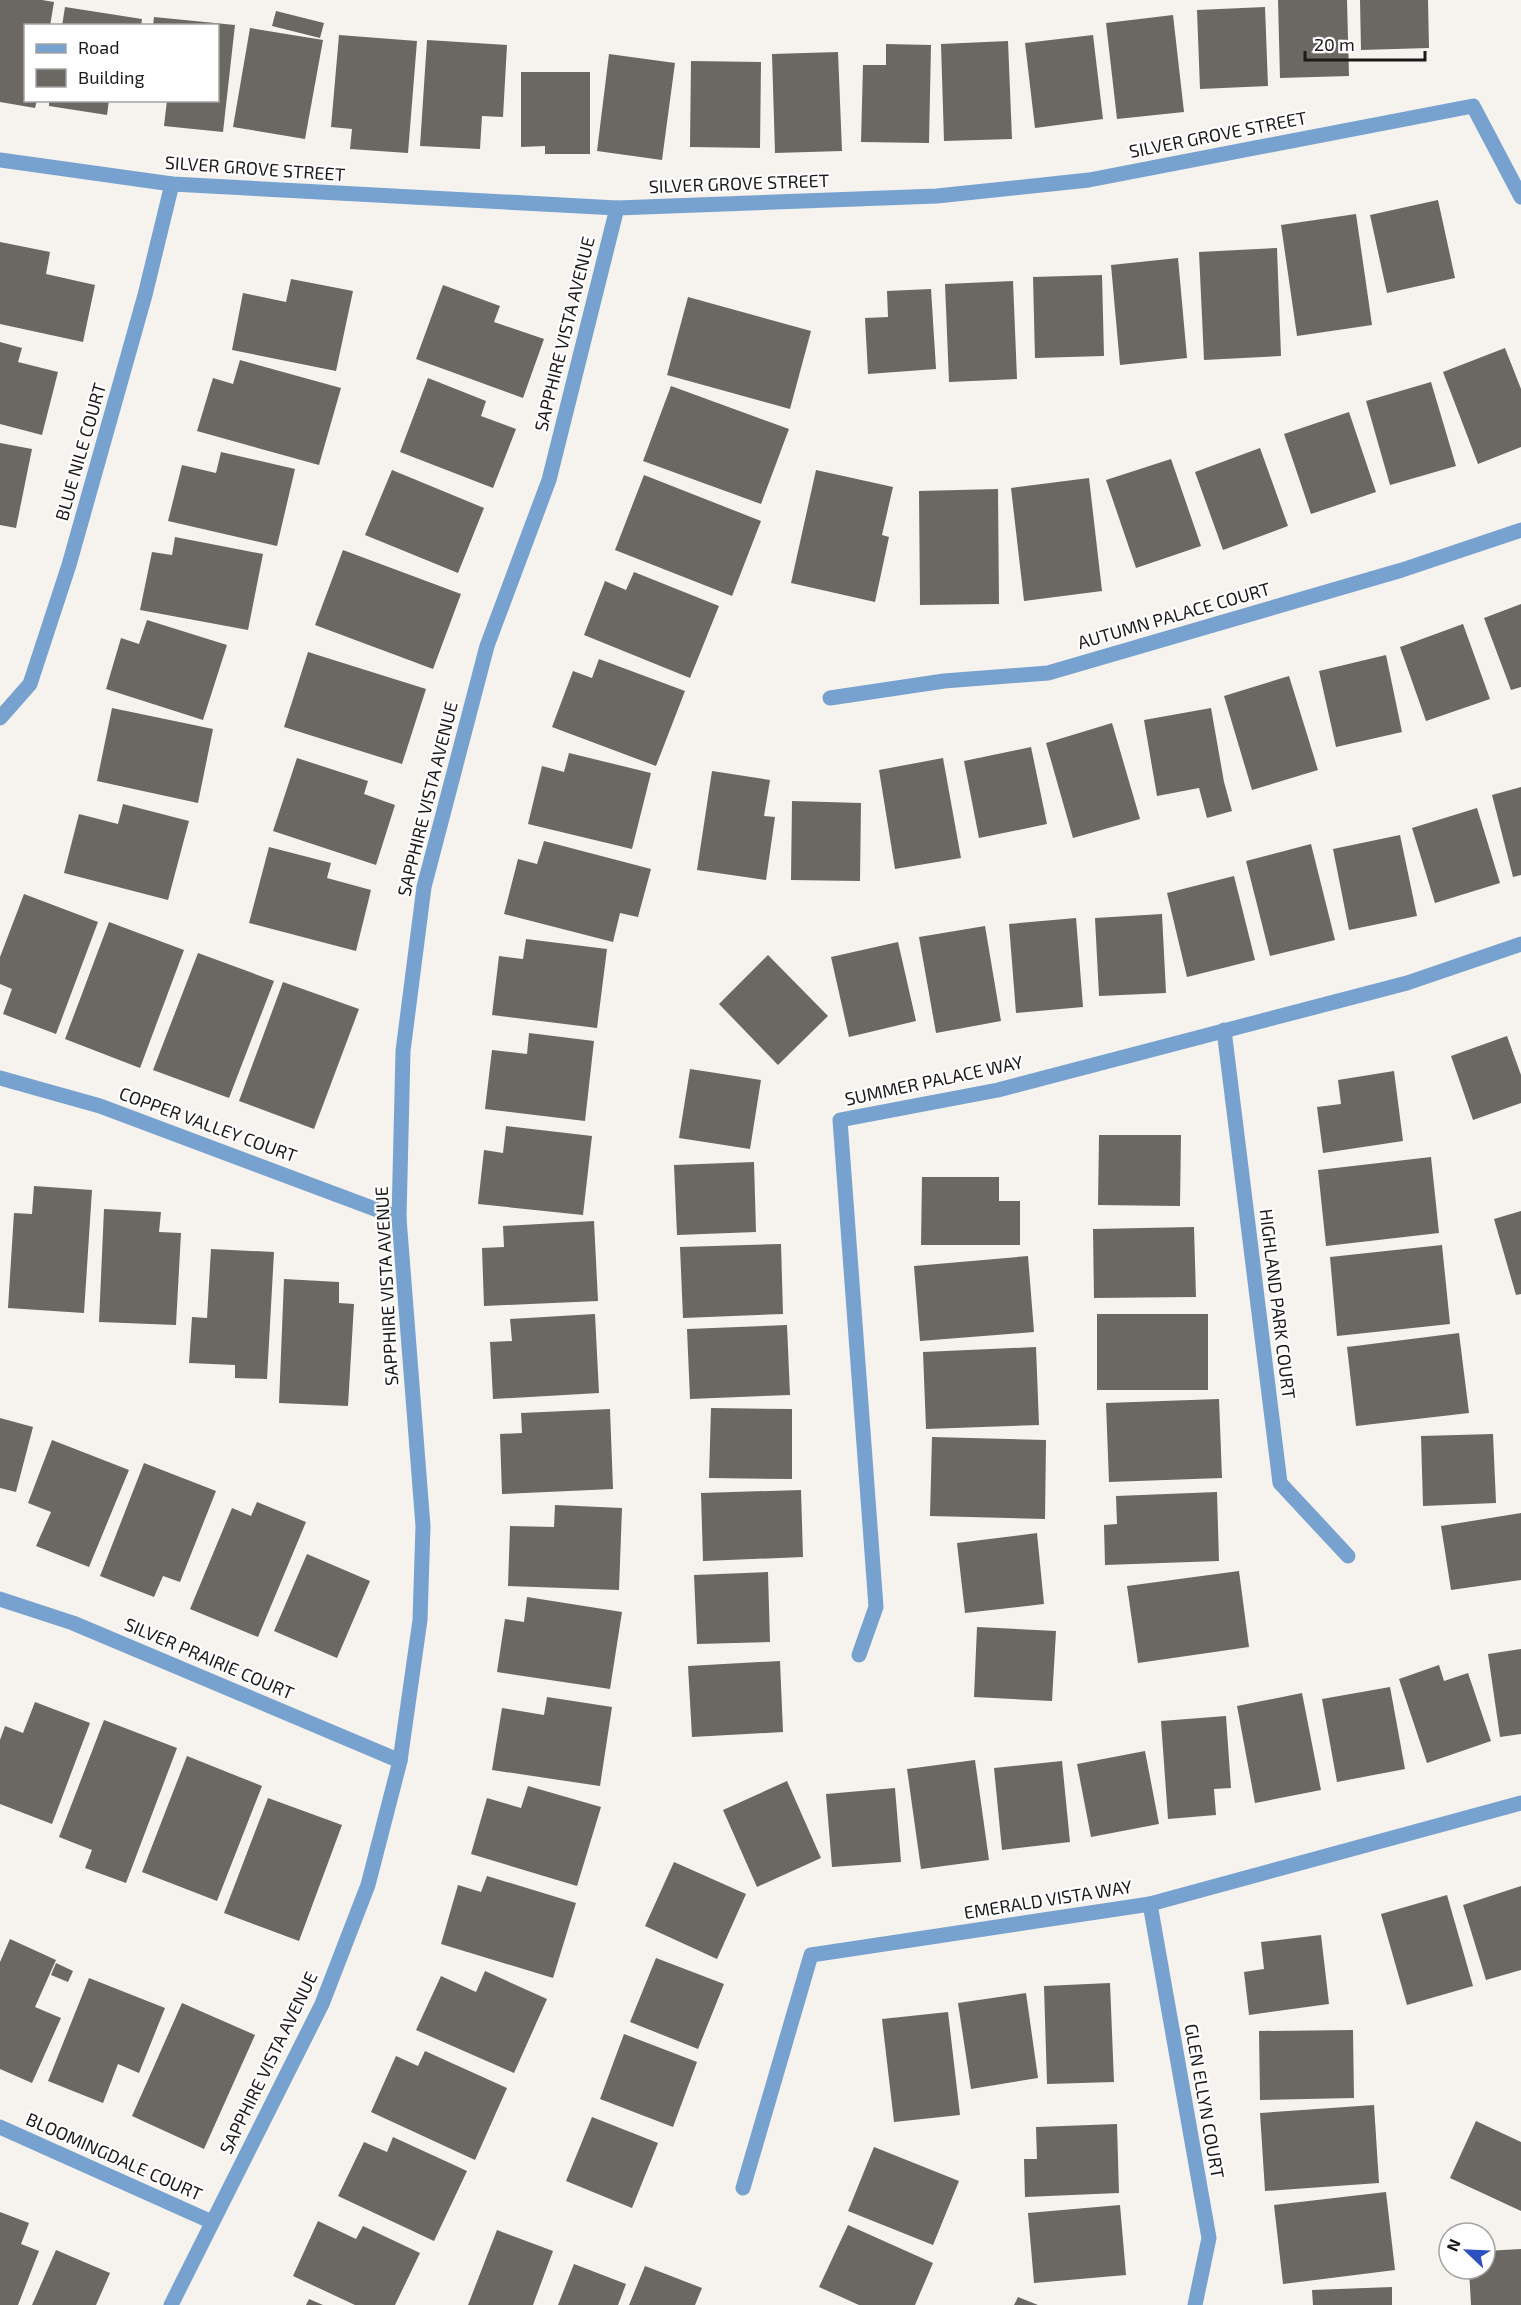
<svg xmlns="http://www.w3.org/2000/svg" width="1521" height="2305" viewBox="0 0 1521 2305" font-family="'Exo 2',sans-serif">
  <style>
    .building { fill: #6b6864 }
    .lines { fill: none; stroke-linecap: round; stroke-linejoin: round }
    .minor { stroke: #77a2d0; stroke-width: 15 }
    .labels { text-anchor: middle; stroke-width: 4.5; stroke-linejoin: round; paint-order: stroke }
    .street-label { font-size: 18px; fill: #1b1a18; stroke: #fff }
  </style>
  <rect width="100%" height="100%" fill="#f6f2ed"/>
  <g class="building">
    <polygon points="0,0 42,0 54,2 50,26 26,26 26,100 37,100 35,108 0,102"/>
    <polygon points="1278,0 1347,0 1349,76 1280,78"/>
    <polygon points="1360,0 1428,0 1429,48 1361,50"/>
    <polygon points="65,7 142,19 141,26 62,26"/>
    <polygon points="1265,7 1268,86 1200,89 1197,10"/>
    <polygon points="276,11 324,23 320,38 272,26"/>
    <polygon points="1173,15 1184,112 1117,119 1106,23"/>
    <polygon points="154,17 235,25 223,132 164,126 167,100 218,100 218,26 153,26"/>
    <polygon points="250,28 323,40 305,139 233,127"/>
    <polygon points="339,35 417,41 408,153 350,149 352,129 331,127"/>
    <polygon points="1093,35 1103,119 1035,128 1025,43"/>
    <polygon points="427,40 507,45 503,117 482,116 480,149 420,146"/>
    <polygon points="1008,41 1012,139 944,141 941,44"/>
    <polygon points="886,44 931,45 929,143 861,142 863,65 886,65"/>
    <polygon points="838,52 842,151 775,153 772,54"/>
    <polygon points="609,54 675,63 662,160 597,151"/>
    <polygon points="691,61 761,62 760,148 690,147"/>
    <polygon points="521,72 590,72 590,154 545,154 545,146 521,147"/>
    <polygon points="49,100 109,100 107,115 49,106"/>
    <polygon points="1438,200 1455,278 1387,293 1370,215"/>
    <polygon points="1356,214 1372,325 1297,336 1281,225"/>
    <polygon points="0,242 50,252 46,274 95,285 83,342 0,324"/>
    <polygon points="1277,248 1281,356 1204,360 1199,252"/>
    <polygon points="1178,258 1187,358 1120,365 1111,265"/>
    <polygon points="1102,275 1104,356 1035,358 1033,277"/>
    <polygon points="291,279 353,291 336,371 232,350 243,293 286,302"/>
    <polygon points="1013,281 1017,379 949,382 945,284"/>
    <polygon points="443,285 500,306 494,322 544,339 523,398 416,359"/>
    <polygon points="931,289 936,369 868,374 865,318 888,317 887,291"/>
    <polygon points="688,297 811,331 790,409 667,375"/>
    <polygon points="0,342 22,348 18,362 58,372 42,435 0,424"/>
    <polygon points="1505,348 1521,389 1521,447 1478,464 1443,372"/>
    <polygon points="240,360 341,388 319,465 197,431 213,378 233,384"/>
    <polygon points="428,378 486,401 481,416 516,429 493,488 400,452"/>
    <polygon points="1431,382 1456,466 1390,485 1366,401"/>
    <polygon points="671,386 789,429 761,504 643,461"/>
    <polygon points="1349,412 1376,492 1311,514 1284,434"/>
    <polygon points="0,443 32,449 16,528 0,525"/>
    <polygon points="1260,448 1288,526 1223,550 1195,472"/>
    <polygon points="221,452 295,469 277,546 168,521 182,465 216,473"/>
    <polygon points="1171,459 1201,546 1136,568 1106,480"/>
    <polygon points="392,470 484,508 458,573 365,535"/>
    <polygon points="816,470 893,487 882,535 889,537 875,602 791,583"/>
    <polygon points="644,475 761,521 732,596 615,550"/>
    <polygon points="1089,478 1102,591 1024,601 1011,488"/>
    <polygon points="998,489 999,604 920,605 919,491"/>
    <polygon points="175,537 263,554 248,630 140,610 152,552 172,555"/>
    <polygon points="343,550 461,594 433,669 315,625"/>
    <polygon points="634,572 719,606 690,678 584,635 605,581 626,590"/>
    <polygon points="1521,604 1521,687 1511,690 1484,618"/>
    <polygon points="147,620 227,645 203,720 106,689 121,638 139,644"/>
    <polygon points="1463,624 1490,699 1426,721 1400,647"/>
    <polygon points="308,652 426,689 402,764 284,727"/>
    <polygon points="1386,655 1402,732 1336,747 1319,671"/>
    <polygon points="599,659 685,691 656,766 552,727 573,671 592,678"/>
    <polygon points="1289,676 1318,770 1252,790 1224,696"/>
    <polygon points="112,708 213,729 198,803 97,781"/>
    <polygon points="1211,708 1224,782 1232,811 1207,818 1199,788 1157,796 1144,720"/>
    <polygon points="1112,723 1140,819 1073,838 1046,743"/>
    <polygon points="1031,747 1047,824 979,838 964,761"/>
    <polygon points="569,753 651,773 632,849 528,824 542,766 564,772"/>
    <polygon points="297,758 368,781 364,794 395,805 376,865 273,831"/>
    <polygon points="943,758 961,858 895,869 879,770"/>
    <polygon points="712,771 770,780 764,816 775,817 766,880 697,870"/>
    <polygon points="1521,787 1521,875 1513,877 1492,795"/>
    <polygon points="792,801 861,803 860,881 791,880"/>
    <polygon points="123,804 189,821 168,900 64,873 79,814 118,824"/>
    <polygon points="1477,808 1500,883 1435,903 1412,828"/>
    <polygon points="1400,835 1417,916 1349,930 1333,849"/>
    <polygon points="544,841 651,869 638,917 620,913 613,942 504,914 518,859 537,864"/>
    <polygon points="1311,844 1335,940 1270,956 1246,861"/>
    <polygon points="269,847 331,863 327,878 371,890 356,951 249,923"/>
    <polygon points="1234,876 1255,960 1187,977 1167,893"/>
    <polygon points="24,894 98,922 56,1034 3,1014 12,989 0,984 0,957"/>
    <polygon points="1162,914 1166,993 1099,996 1095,918"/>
    <polygon points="1076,918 1083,1007 1016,1013 1009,924"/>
    <polygon points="109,922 184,950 140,1068 65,1039"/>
    <polygon points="985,926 1001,1021 936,1033 919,937"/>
    <polygon points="526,939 607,949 597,1028 492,1015 499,956 523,959"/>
    <polygon points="898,942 916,1021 849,1037 831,957"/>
    <polygon points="198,953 274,981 229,1098 153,1070"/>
    <polygon points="768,955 828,1016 778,1065 719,1004"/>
    <polygon points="283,982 359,1009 314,1129 239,1101"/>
    <polygon points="529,1033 594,1041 585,1121 485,1109 492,1050 527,1054"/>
    <polygon points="1507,1036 1521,1075 1521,1103 1473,1120 1451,1056"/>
    <polygon points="690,1069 761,1080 750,1149 679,1138"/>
    <polygon points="1394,1071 1403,1141 1323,1153 1317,1107 1341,1104 1338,1080"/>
    <polygon points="506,1126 592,1136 583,1215 478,1204 484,1150 503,1153"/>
    <polygon points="1099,1135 1181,1135 1180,1206 1098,1205"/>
    <polygon points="1431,1157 1439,1233 1326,1246 1318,1170"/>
    <polygon points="754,1162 756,1232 677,1235 674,1165"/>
    <polygon points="922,1177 999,1177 999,1201 1020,1201 1020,1245 921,1245"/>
    <polygon points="34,1186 92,1190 84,1313 8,1308 14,1213 32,1214"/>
    <polygon points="104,1209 161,1212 159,1232 181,1233 176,1325 99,1322"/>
    <polygon points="1521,1211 1521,1294 1516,1295 1494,1219"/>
    <polygon points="594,1221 598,1301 484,1306 482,1248 504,1247 503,1226"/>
    <polygon points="1194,1227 1196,1297 1094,1298 1093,1229"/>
    <polygon points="781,1244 783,1314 683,1318 680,1247"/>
    <polygon points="1442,1245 1450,1324 1337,1336 1330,1257"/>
    <polygon points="211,1249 274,1252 267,1379 235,1378 235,1365 189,1363 192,1317 207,1318"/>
    <polygon points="1028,1256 1034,1332 920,1341 914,1266"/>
    <polygon points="284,1279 339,1282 339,1303 354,1304 348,1406 279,1403"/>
    <polygon points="595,1314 599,1393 493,1399 490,1342 512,1341 510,1319"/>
    <rect x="1097" y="1314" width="111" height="76"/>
    <polygon points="787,1325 790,1395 690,1399 687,1329"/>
    <polygon points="1459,1333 1469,1413 1356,1426 1347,1347"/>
    <polygon points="1036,1347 1039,1425 926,1429 923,1352"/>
    <polygon points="1219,1399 1222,1478 1109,1482 1106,1403"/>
    <polygon points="711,1408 792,1409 792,1479 709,1478"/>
    <polygon points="610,1409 613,1489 502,1494 500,1434 522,1433 521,1413"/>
    <polygon points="0,1418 33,1427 16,1492 0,1488"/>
    <polygon points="1493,1434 1496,1503 1423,1506 1421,1436"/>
    <polygon points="932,1437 1046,1440 1045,1519 930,1516"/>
    <polygon points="52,1440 129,1470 89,1567 36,1546 51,1512 28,1503"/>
    <polygon points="144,1463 216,1491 180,1582 163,1576 154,1597 100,1576"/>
    <polygon points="801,1490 803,1557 703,1561 701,1493"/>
    <polygon points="1217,1492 1219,1561 1105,1565 1104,1525 1117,1524 1116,1496"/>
    <polygon points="257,1502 306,1522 258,1637 190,1609 232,1508 251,1516"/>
    <polygon points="555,1505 622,1508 619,1590 508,1586 510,1526 554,1527"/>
    <polygon points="1521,1513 1521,1580 1451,1590 1441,1526"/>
    <polygon points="1037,1533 1044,1604 965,1613 957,1543"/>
    <polygon points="307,1554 370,1581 337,1658 274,1631"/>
    <polygon points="1239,1571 1249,1647 1138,1663 1127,1586"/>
    <polygon points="768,1572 770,1642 697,1644 694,1575"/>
    <polygon points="527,1597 622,1612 610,1689 497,1672 505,1619 524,1622"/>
    <polygon points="977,1627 1056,1631 1052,1701 974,1697"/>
    <polygon points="1521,1649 1521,1734 1500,1737 1488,1654"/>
    <polygon points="780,1661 783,1732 692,1737 688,1666"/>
    <polygon points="1439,1665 1444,1681 1468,1673 1491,1741 1427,1763 1399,1679"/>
    <polygon points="1390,1687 1405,1769 1337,1782 1322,1699"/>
    <polygon points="1302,1693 1321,1790 1255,1803 1237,1706"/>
    <polygon points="547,1697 612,1707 600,1786 492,1770 502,1708 544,1715"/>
    <polygon points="35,1702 90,1723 52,1824 0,1804 0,1740 5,1726 23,1733"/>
    <polygon points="1226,1716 1231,1788 1214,1789 1216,1815 1168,1819 1161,1721"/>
    <polygon points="104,1720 177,1748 126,1883 85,1868 92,1850 59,1837"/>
    <polygon points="1145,1751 1159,1824 1091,1837 1077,1764"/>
    <polygon points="187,1756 262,1786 217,1901 142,1872"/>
    <polygon points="975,1760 989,1860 921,1869 907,1769"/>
    <polygon points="1062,1761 1070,1842 1002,1850 994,1768"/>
    <polygon points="787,1781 821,1858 757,1887 723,1810"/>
    <polygon points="528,1786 601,1807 577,1886 471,1854 487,1798 521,1808"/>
    <polygon points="895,1788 901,1862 832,1867 826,1794"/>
    <polygon points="268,1798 342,1825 299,1941 224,1913"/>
    <polygon points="674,1862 746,1894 717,1959 645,1926"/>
    <polygon points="487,1876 576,1903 553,1978 441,1944 458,1885 481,1892"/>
    <polygon points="1521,1886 1521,1970 1486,1980 1463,1905"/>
    <polygon points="1447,1895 1473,1986 1407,2005 1381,1914"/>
    <polygon points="1321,1935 1329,2004 1249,2015 1244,1972 1264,1969 1261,1942"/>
    <polygon points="10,1939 56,1960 35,2007 61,2018 32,2083 0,2069 0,1962"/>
    <polygon points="656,1958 724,1984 698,2049 630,2022"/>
    <polygon points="56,1963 73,1971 68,1982 51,1975"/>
    <polygon points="485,1971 547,1999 514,2073 416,2030 441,1976 476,1992"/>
    <polygon points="89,1978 165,2008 139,2073 118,2064 103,2103 48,2081"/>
    <polygon points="1110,1983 1114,2082 1047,2084 1044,1986"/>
    <polygon points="1026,1993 1038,2078 971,2089 958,2003"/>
    <polygon points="182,2003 255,2035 204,2149 132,2116"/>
    <polygon points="948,2012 960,2115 894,2122 882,2019"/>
    <polygon points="1353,2030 1354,2098 1260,2100 1259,2031"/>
    <polygon points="624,2034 697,2062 673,2127 600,2099"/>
    <polygon points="425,2051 507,2088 475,2160 371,2112 396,2056 418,2066"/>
    <polygon points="1374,2105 1379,2183 1265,2191 1260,2113"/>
    <polygon points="592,2117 658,2143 632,2208 566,2181"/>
    <polygon points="1476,2121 1521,2142 1521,2211 1450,2178"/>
    <polygon points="1117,2124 1119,2193 1025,2197 1024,2159 1037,2159 1036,2127"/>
    <polygon points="393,2137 467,2171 434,2241 338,2196 364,2142 387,2152"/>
    <polygon points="874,2147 959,2181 933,2245 848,2211"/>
    <polygon points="1386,2192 1395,2270 1283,2284 1274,2205"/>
    <polygon points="1120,2205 1126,2275 1034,2283 1028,2213"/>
    <polygon points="0,2212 29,2223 21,2244 39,2251 18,2305 0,2305"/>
    <polygon points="318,2221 356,2239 363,2226 420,2253 395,2305 355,2305 293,2276"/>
    <polygon points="848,2225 933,2263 915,2305 859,2305 819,2287"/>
    <polygon points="497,2230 553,2251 533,2305 468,2305"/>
    <polygon points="1521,2249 1521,2305 1471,2305 1469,2269 1485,2269 1485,2251"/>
    <polygon points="56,2250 110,2273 96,2305 32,2305"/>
    <polygon points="574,2264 626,2284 618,2305 558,2305"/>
    <polygon points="645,2266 702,2288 695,2305 629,2305"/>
    <polygon points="1392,2287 1392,2305 1313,2305 1312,2290"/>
    <polygon points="1018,2297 1038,2305 1014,2305"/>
    <polygon points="309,2299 323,2305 306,2305"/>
  </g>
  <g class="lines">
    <g class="minor">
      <polyline points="0,160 172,184 617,208 937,196 1089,180 1473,106 1521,197"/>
      <polyline points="830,698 944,681 1048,673 1402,570 1521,530"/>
      <polyline points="0,718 30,684 69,565 145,295 172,184"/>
      <polyline points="1224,1030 1280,1483 1348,1556"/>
      <polyline points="0,1078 100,1106 399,1218"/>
      <polyline points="0,1599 73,1623 400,1761"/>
      <polyline points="859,1655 876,1607 840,1120 998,1090 1407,983 1521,944"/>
      <polyline points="1150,1904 1209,2238 1195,2305"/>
      <polyline points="0,2127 212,2222"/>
      <polyline points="743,2188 811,1955 1150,1904 1521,1803"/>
      <polyline points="171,2305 322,2004 368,1885 400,1761 420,1620 423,1526 399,1218 403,1051 424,887 487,646 549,480 617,208"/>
    </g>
  </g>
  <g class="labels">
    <g class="street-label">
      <text transform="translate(1218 135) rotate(-11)" y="6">SILVER GROVE STREET</text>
      <text transform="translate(255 169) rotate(4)" y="6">SILVER GROVE STREET</text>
      <text transform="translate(739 184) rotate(-2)" y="6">SILVER GROVE STREET</text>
      <text transform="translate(565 334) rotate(-76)" y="6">SAPPHIRE VISTA AVENUE</text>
      <text transform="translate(81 452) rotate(-74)" y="6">BLUE NILE COURT</text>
      <text transform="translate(1174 616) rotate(-16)" y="6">AUTUMN PALACE COURT</text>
      <text transform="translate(428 799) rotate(-76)" y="6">SAPPHIRE VISTA AVENUE</text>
      <text transform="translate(934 1081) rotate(-12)" y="6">SUMMER PALACE WAY</text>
      <text transform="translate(208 1125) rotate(20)" y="6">COPPER VALLEY COURT</text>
      <text transform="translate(387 1286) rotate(-93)" y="6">SAPPHIRE VISTA AVENUE</text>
      <text transform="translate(1277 1304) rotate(83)" y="6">HIGHLAND PARK COURT</text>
      <text transform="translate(209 1659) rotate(23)" y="6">SILVER PRAIRIE COURT</text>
      <text transform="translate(1048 1900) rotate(-9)" y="6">EMERALD VISTA WAY</text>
      <text transform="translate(269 2063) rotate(-64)" y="6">SAPPHIRE VISTA AVENUE</text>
      <text transform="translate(1204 2101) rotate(80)" y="6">GLEN ELLYN COURT</text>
      <text transform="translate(114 2157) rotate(24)" y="6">BLOOMINGDALE COURT</text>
    </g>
  </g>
  <rect x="24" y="24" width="195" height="78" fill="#ffffff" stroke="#a4a3a3" stroke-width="1.5"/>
  <rect x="36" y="44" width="30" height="9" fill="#77a2d0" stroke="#a4a3a3" stroke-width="1.5"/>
  <text x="78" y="54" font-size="18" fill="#1b1a18">Road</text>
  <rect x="36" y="69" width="30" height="18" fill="#6b6864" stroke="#a4a3a3" stroke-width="1.5"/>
  <text x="78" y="84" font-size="18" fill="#1b1a18">Building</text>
  <g transform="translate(1467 2251) rotate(293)"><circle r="28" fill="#ffffff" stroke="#a4a3a3" stroke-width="1.5"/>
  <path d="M0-4.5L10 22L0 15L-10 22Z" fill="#2b51c0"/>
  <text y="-9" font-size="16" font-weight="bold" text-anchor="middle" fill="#1b1a18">N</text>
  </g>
  <path d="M1305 51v9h120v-9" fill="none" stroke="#1b1a18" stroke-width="3"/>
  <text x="1314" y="51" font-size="18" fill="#1b1a18" stroke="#ffffff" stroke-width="4.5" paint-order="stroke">20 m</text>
</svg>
